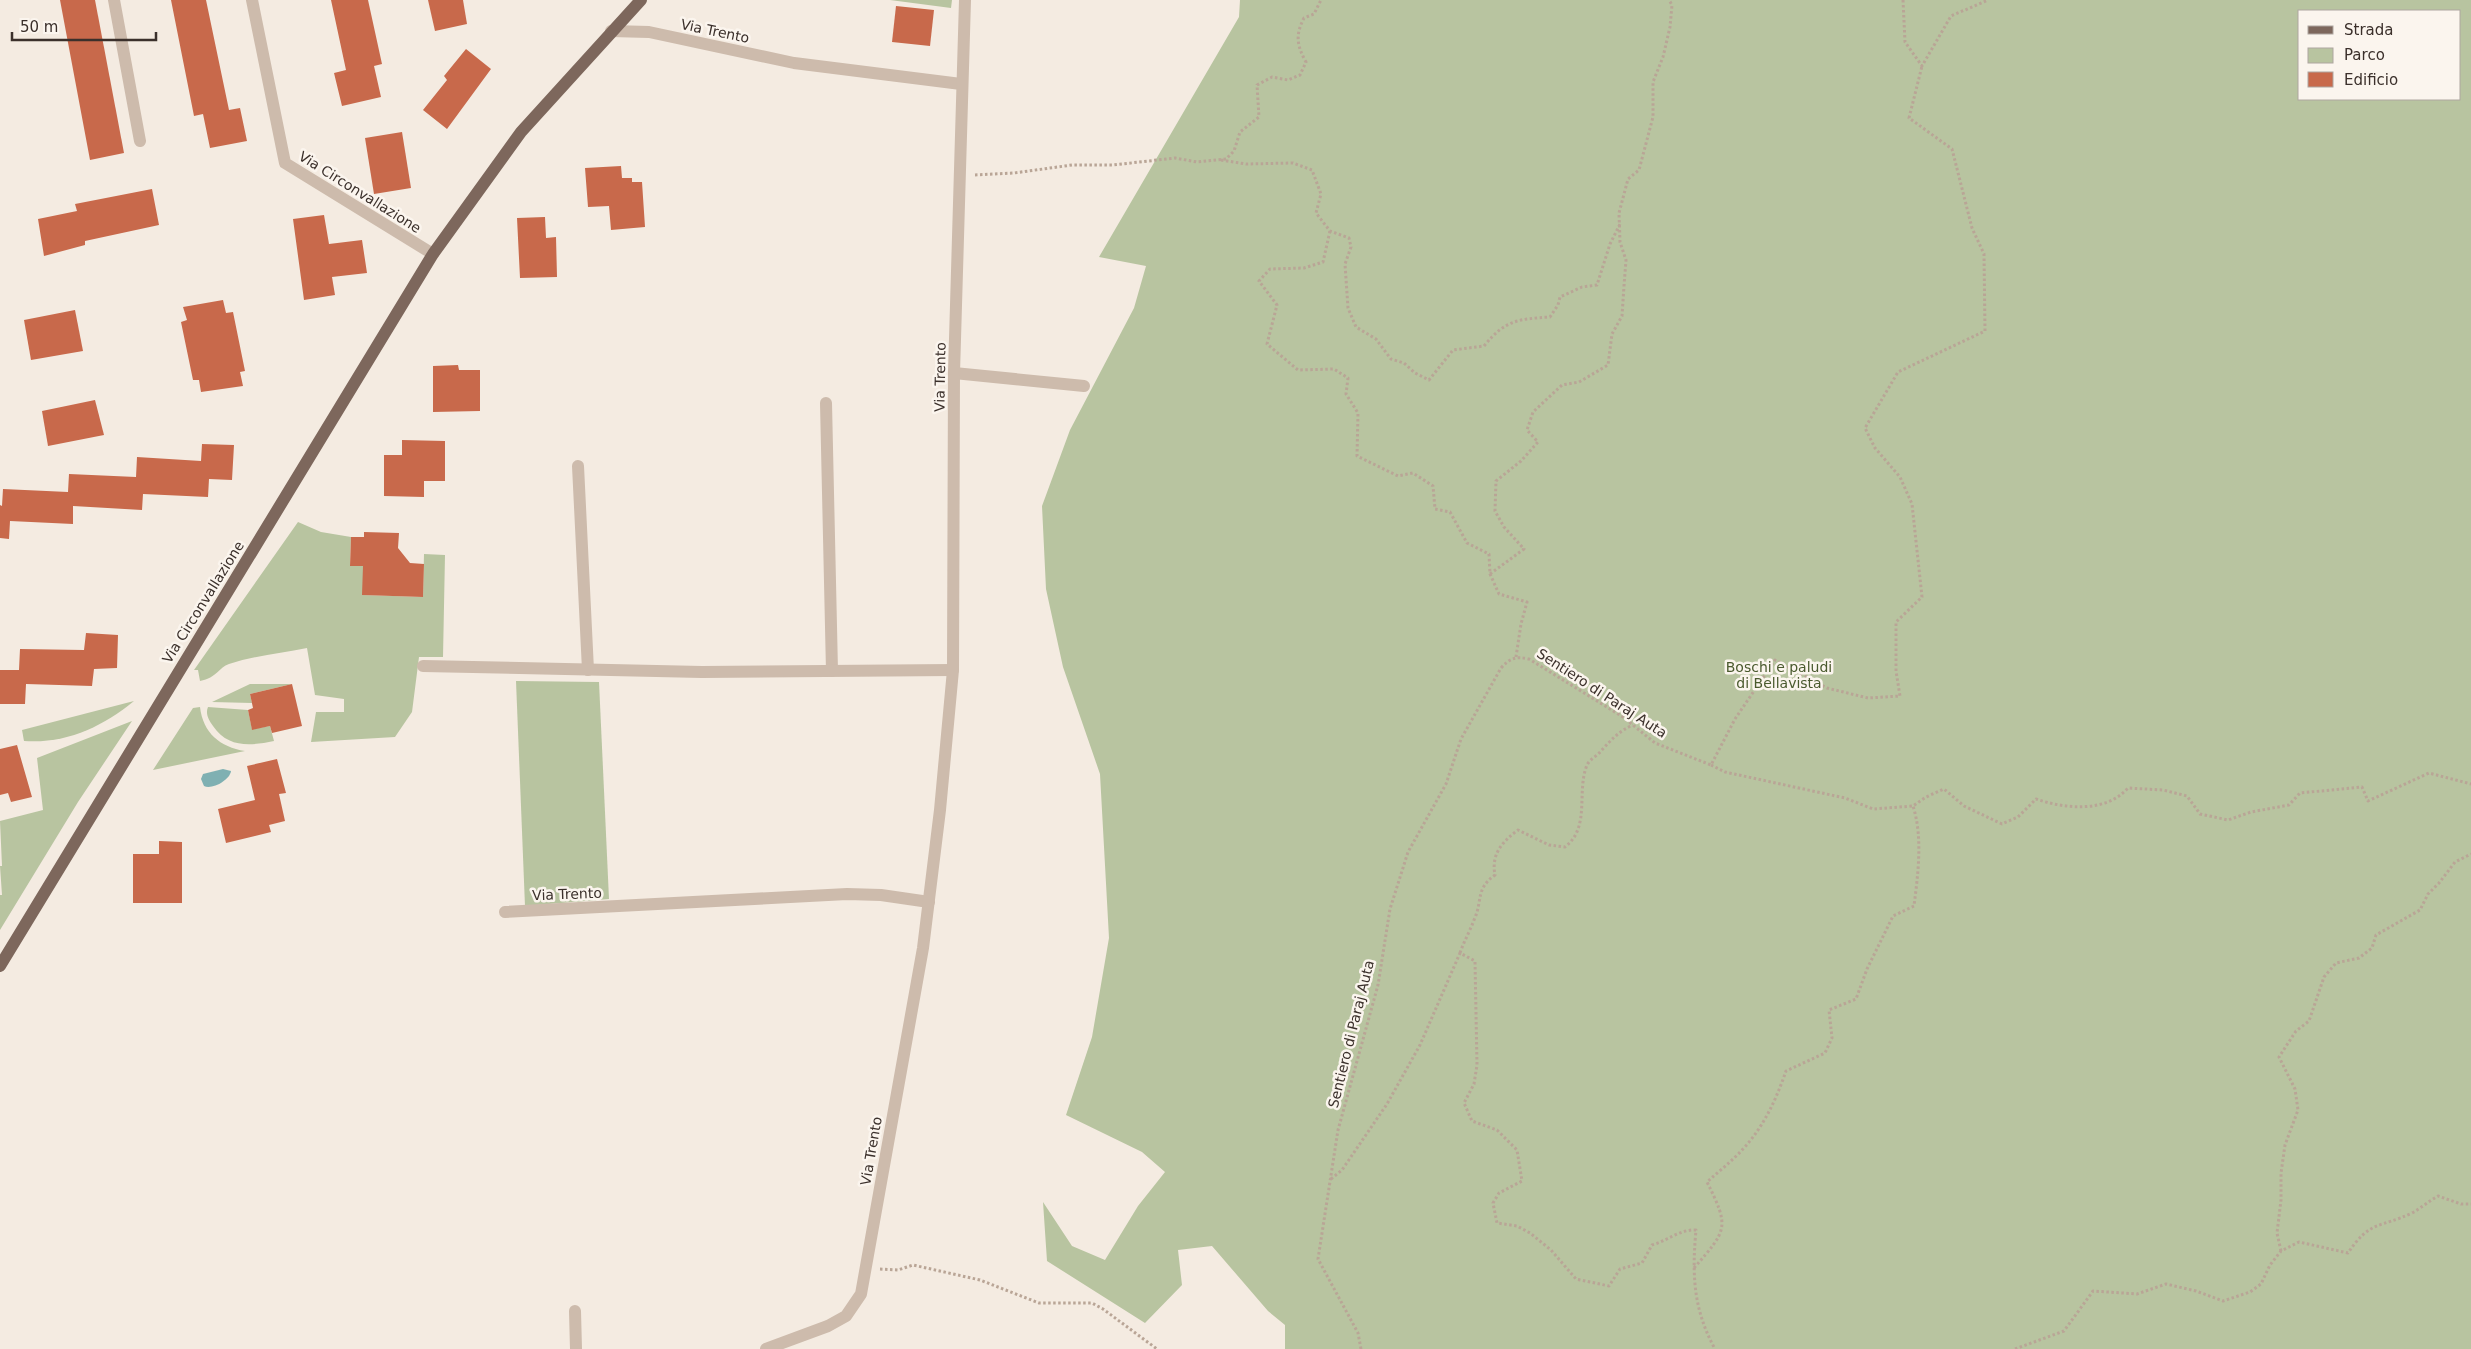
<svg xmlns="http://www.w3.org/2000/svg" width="2471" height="1349" viewBox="0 0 2471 1349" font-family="'DejaVu Sans',sans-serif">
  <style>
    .green { fill: #b8c4a0; fill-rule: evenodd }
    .water { fill: #7fb0b2 }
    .building { fill: #c8694b }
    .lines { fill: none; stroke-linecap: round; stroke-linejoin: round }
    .path { stroke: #b9a596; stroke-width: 3; stroke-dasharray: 2.5 2.5; stroke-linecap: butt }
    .minor { stroke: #cdbbac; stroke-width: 12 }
    .major { stroke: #7d675c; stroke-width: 12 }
    .labels { text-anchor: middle; stroke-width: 5; stroke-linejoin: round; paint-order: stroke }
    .street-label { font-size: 14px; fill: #3b302b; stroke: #fbf5ee }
    .park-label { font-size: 14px; fill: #4a5a2e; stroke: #fbf5ee }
  </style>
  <rect width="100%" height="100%" fill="#f4ebe1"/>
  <g class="green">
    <polygon points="890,0 952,0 951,8"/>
    <path d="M1240,0H2471V1349H1285V1325L1268,1311L1212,1246L1178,1250L1182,1285L1145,1323L1047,1261L1043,1202L1072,1246L1105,1260L1138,1206L1165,1172L1142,1152L1066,1115L1092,1037L1109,938L1100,774L1063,667L1046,589L1042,506L1070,430L1134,308L1146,266L1099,257L1239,17ZM2300,11H2460V99H2300Z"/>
    <path d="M298,522L321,532L351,537L350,565L363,566V595L423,597L424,554L445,555L443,657H419L412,712L395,737L311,742L316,712H344V699L315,695L307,648C281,653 254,656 229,664C219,667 217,678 200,681L198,670H194Z"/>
    <polygon points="516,681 599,682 609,899 525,906"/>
    <polygon points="250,684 292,684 250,694 252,703 212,702"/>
    <path d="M134,701C102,727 66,744 24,741L22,730Z"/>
    <path d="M200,707C203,733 220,747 245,751L153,770L193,708Z"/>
    <path d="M208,707L248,710L252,729L270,726L274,741C250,746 228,748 213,726C209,720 205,714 208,707Z"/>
    <polygon points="132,721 78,802 0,930 0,895 2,895 0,866 2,866 0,821 43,810 37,758"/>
  </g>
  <path class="water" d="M223,769L231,771C230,780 212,790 204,786L201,779L203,774Z"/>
  <g class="building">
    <polygon points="60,0 95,0 124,153 90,160"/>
    <polygon points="171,0 206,0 229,110 240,108 247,141 210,148 203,114 194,116"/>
    <polygon points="331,0 368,0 382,64 374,66 381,97 342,106 334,73 346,70"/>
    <polygon points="428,0 463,0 467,24 435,31"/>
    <polygon points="896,6 934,10 930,46 892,42"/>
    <polygon points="466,49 491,69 447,129 423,110 447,80 444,76"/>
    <polygon points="402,132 411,188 374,194 365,138"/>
    <polygon points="621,166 622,178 632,178 632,182 642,182 645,227 611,230 609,206 588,207 585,168"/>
    <polygon points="152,189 159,225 85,241 85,245 44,256 38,219 77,211 75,204"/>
    <polygon points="324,215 329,244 362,240 367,273 332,277 335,295 304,300 293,219"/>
    <polygon points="545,217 546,238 556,237 557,277 520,278 517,218"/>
    <polygon points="223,300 226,313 233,312 245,371 240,372 243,386 201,392 199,380 193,380 181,322 187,320 183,307"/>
    <polygon points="75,310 83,351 31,360 24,320"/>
    <polygon points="458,365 459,370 480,370 480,411 433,412 433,366"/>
    <polygon points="95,400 104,435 48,446 42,411"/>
    <polygon points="402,440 445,441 445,481 424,481 424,497 384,496 384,455 402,455"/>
    <polygon points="202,444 234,445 232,480 209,479 208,497 143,494 142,510 73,506 73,524 10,521 9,539 0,538 0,505 2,506 3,489 68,492 69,474 136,477 137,457 201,461"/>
    <polygon points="364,532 399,533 398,548 410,563 424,564 423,597 362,595 363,566 350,566 351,537 364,537"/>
    <polygon points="86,633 118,635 117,668 94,669 92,686 26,684 25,704 0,704 0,670 19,670 20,649 84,650"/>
    <polygon points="292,684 302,726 272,733 270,726 252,730 248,710 253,708 250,694"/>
    <polygon points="17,745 32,797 11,802 8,793 0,795 0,749"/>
    <polygon points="277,759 286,793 279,794 285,821 269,825 271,832 226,843 218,809 255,800 247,766"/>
    <polygon points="159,841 182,842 182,903 133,903 133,854 159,854"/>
  </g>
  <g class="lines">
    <g class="path">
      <polyline points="1903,0 1905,42 1922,66 1951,16 1988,0"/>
      <path d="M1221,160L1246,164L1293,163L1312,170L1321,194L1316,213L1330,231L1349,238L1351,247L1345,264L1348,308L1356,327L1376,339L1391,359L1404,363L1415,373L1429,380L1453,350L1484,346C1505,320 1518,319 1550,317L1558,305L1560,297L1582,287L1597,285L1610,244L1620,224"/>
      <path d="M975,175L1014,173L1072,165H1113L1175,158L1197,162L1226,159L1234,151L1240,132L1259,117L1257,85L1272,77L1288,80L1300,75L1306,62C1297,46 1295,35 1304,18L1314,14L1321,0"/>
      <polyline points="1330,231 1323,262 1304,268 1270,269 1259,281 1277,305 1267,344 1298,370 1334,369 1348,378 1346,394 1358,413 1357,456 1398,476 1413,473 1433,486 1435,509 1450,512 1467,543 1489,554 1490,574 1499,594 1527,602 1521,624 1516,657"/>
      <polyline points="1490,574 1524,549 1504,527 1495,511 1496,481 1521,461 1538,442 1527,430 1533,412 1562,385 1579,382 1608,365 1612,334 1622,316 1624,286 1626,260 1620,242 1619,213 1628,179 1639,170 1653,117 1653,82 1663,57 1670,27 1672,5 1669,0"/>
      <path d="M1711,765L1725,772L1845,798L1873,809L1913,806L1926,797L1944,789L1964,806L2002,824L2018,817L2036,799C2065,809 2106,813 2128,788L2163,790L2187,796L2200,814L2228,820L2251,812L2289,805L2300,793L2362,787L2368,801L2429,773L2471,784"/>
      <path d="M1460,953C1464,941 1470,931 1474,920C1483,901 1475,889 1495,875C1491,854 1502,842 1518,830L1549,845L1565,847C1591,827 1576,792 1587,765C1590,759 1597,756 1601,751C1611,740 1619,731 1633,725"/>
      <path d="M1331,1179L1342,1170L1387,1104L1420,1045L1460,953L1475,961L1477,1065L1474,1084L1464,1103L1472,1121L1497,1130L1517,1150L1522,1181L1499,1193L1493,1203L1497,1223L1517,1226L1530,1233L1551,1250L1576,1279L1609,1286L1620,1269L1642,1263L1652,1245C1667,1241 1680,1229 1696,1230C1692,1274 1693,1309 1715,1349"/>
      <polyline points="2281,1251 2277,1233 2281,1200 2281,1173 2285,1145 2298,1110 2295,1089 2279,1057 2296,1031 2309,1021 2324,977 2336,963 2359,958 2372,948 2376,935 2420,910 2428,894 2439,883 2455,862 2471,854"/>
      <path d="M1694,1268C1727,1230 1730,1228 1707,1182C1718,1172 1731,1162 1742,1150C1763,1128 1776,1100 1786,1071L1825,1053L1832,1038L1829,1010L1856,999L1867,969L1893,916L1914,906C1918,874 1923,837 1913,806"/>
      <polyline points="880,1269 898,1270 913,1265 980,1280 1039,1303 1092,1303 1103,1309 1157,1349"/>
      <path d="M1361,1349L1358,1333L1318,1259L1338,1130L1378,985L1390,909L1408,852L1446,784L1461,739L1501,668C1510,658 1516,656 1529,659L1623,717L1655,743L1711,765L1735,719L1775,660L1827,688L1868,698L1900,696L1896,671V622L1922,597L1912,504L1900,477L1875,448L1865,428L1898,372L1985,331L1984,254L1972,228L1952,149L1909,118L1922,66"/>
      <path d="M2015,1349L2064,1331L2093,1291L2137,1294L2166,1284L2196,1291L2223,1301L2250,1292L2261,1284L2270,1265L2281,1251L2299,1242L2348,1253C2370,1220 2380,1228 2412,1213C2421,1208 2429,1201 2438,1196L2461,1204H2471"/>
    </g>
    <g class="minor">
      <polyline points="114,0 140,141"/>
      <polyline points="252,0 285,163 433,254"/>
      <polyline points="611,31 649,32 794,63 961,84"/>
      <polyline points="954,373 1084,386"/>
      <polyline points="826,403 832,671"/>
      <polyline points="578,466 588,670"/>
      <polyline points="423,666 702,672 953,670"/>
      <polyline points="505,912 847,894 881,895 929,902"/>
      <polyline points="575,1311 576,1349"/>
      <polyline points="766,1349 828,1326 846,1316 861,1294 923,948 940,810 953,670 954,373 965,0"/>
    </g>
    <polyline class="major" points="0,966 433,254 521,132 641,0"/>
  </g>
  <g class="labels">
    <g class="street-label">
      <text transform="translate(715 31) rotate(12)" y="5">Via Trento</text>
      <text transform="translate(360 192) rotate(32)" y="5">Via Circonvallazione</text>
      <text transform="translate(940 377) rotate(-89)" y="5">Via Trento</text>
      <text transform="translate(203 602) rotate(-58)" y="5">Via Circonvallazione</text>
      <text transform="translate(1602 693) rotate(33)" y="5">Sentiero di Paraj Auta</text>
      <text transform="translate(567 894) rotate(-2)" y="5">Via Trento</text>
      <text transform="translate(1351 1034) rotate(-76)" y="5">Sentiero di Paraj Auta</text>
      <text transform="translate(871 1151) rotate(-80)" y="5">Via Trento</text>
    </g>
    <g class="park-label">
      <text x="1779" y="672">Boschi e paludi<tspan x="1779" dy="16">di Bellavista</tspan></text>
    </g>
  </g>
  <rect x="2298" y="10" width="162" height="90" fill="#fbf5ee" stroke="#aea6a0"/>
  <rect x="2308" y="26" width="25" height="8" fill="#7d675c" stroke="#aea6a0"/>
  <text x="2344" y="35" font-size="15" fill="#3b302b">Strada</text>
  <rect x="2308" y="48" width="25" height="15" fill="#b8c4a0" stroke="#aea6a0"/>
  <text x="2344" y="60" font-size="15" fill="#3b302b">Parco</text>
  <rect x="2308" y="72" width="25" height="15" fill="#c8694b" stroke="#aea6a0"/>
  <text x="2344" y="85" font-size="15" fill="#3b302b">Edificio</text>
  <path d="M12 32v8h144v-8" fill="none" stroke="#3b302b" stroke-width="2.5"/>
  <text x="20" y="32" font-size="15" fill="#3b302b" stroke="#fbf5ee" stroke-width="4" paint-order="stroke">50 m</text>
</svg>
